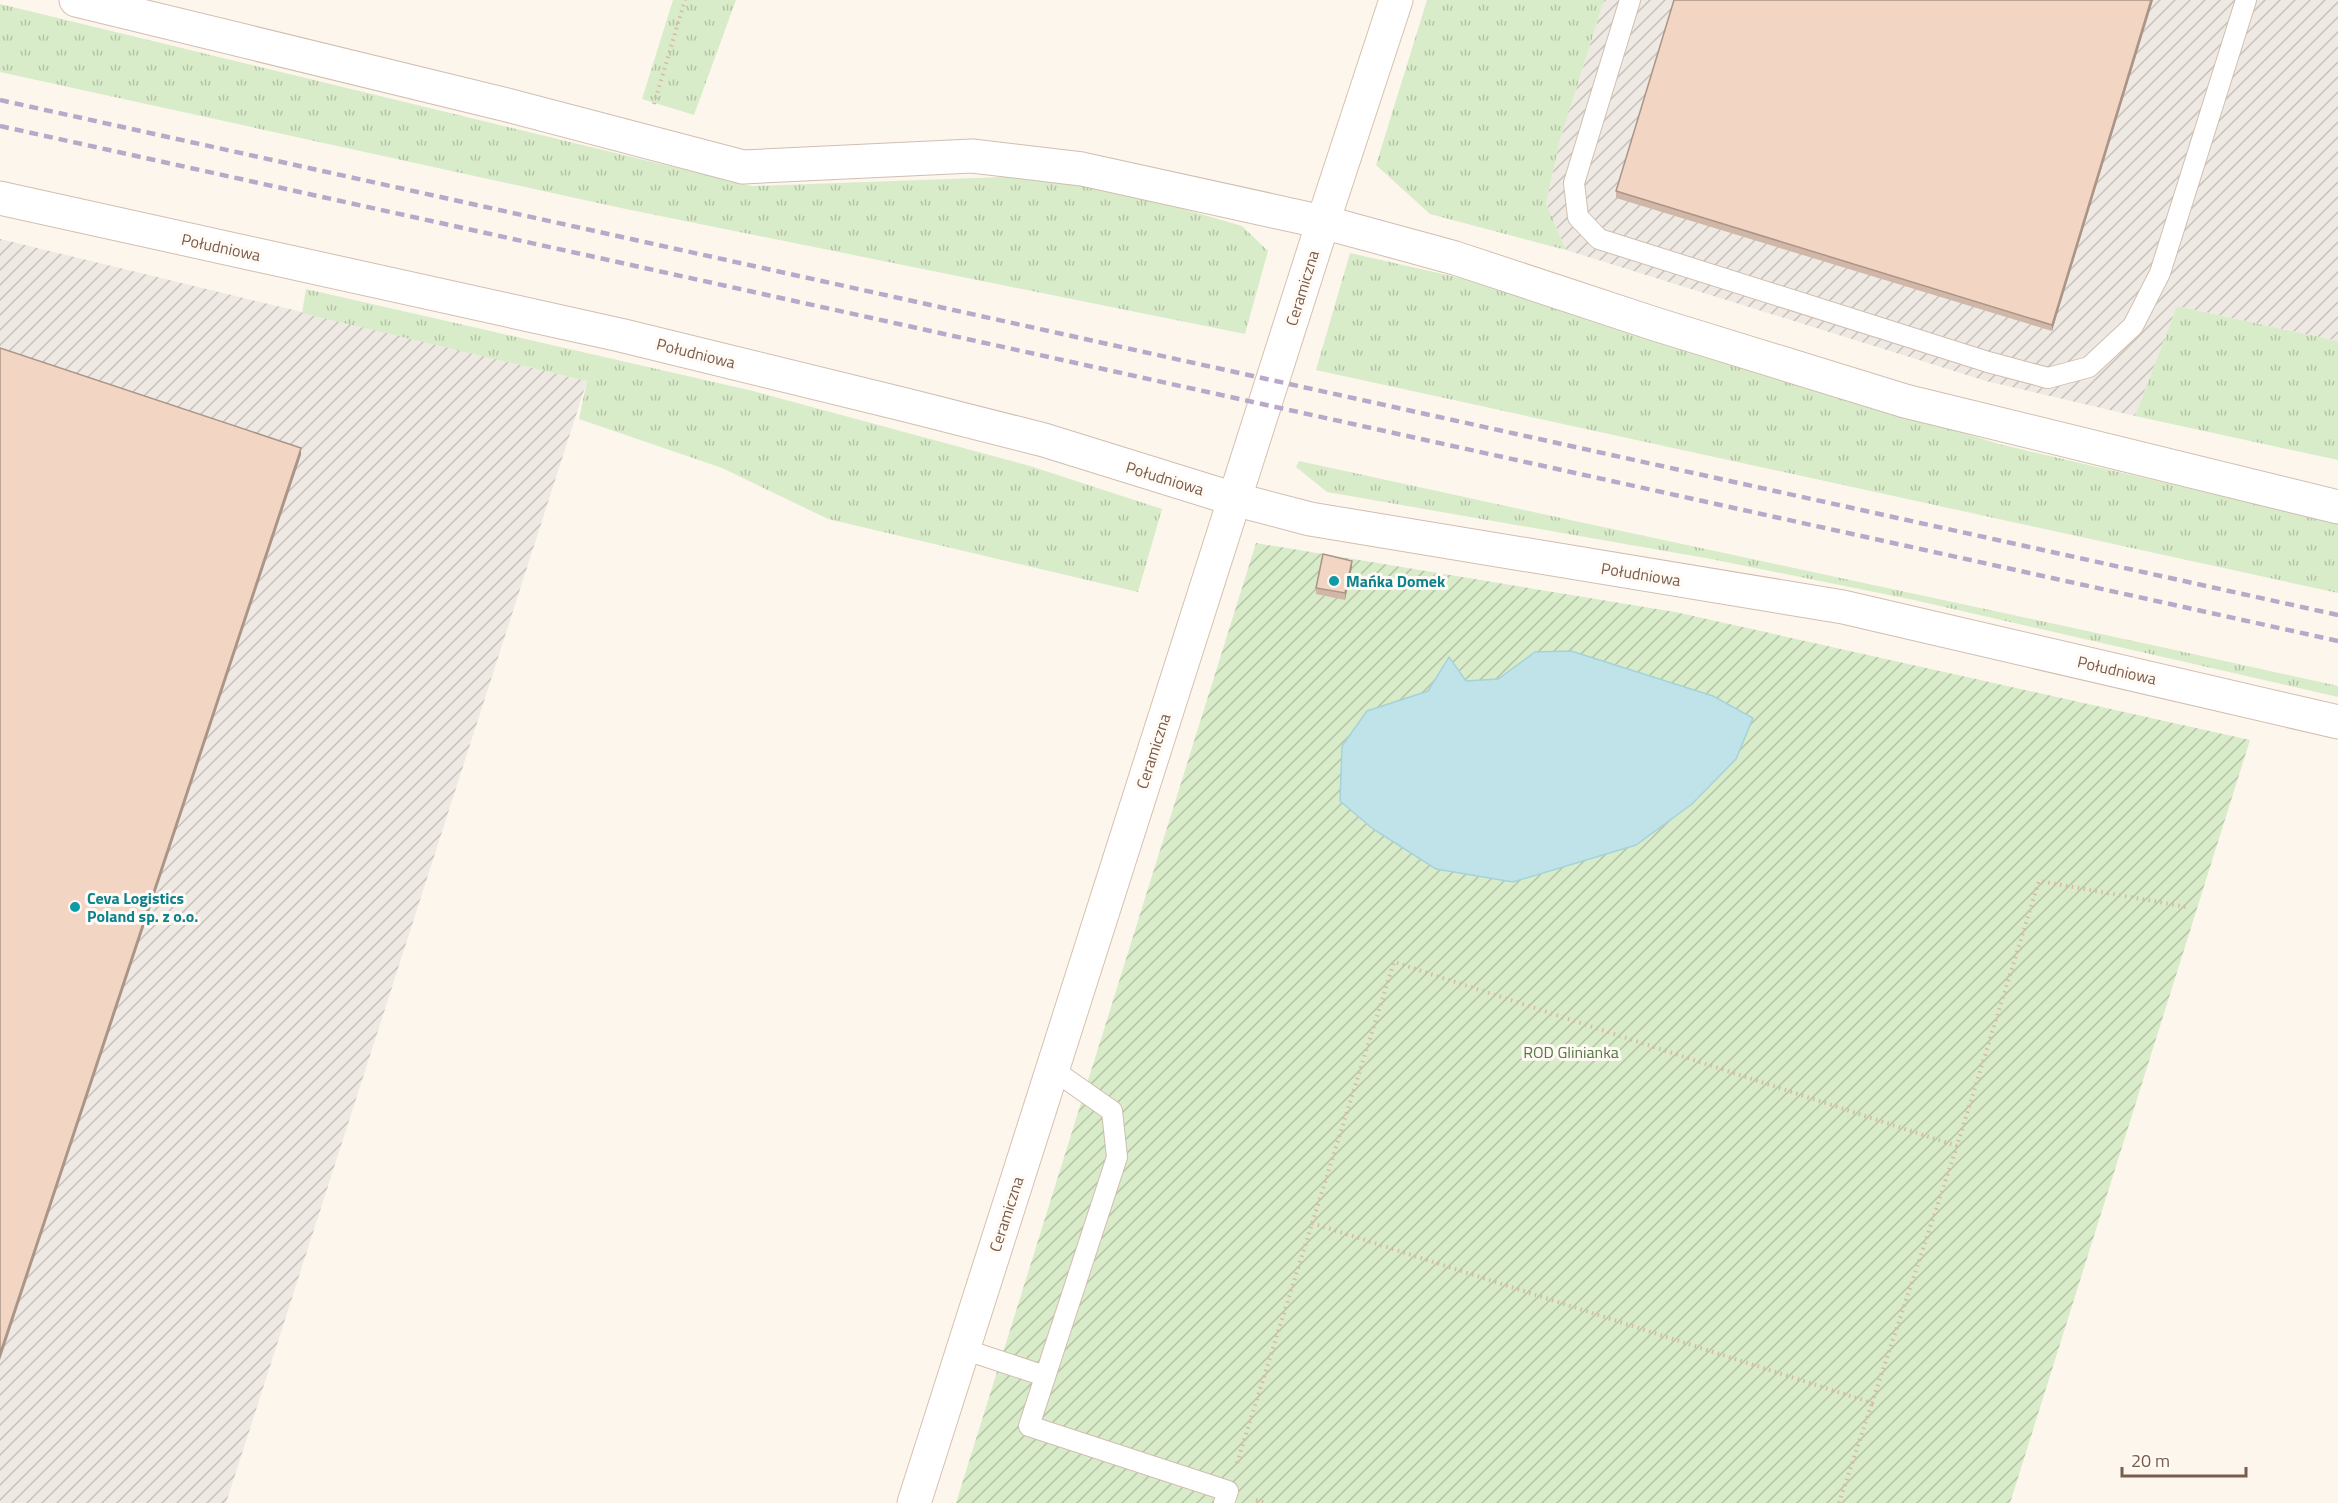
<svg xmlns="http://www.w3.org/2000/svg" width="2338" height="1503" viewBox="0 0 2338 1503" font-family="'Titillium Web',sans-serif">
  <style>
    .industrial { fill: url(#industrial-furrows) }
    .grass { fill: url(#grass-tufts) }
    .garden { fill: url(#garden-furrows) }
    .water { fill: #bfe3e8; stroke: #a5d3da; stroke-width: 1.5 }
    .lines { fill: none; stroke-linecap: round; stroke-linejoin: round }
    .lane-casing { stroke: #d1beb0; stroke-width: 22 }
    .street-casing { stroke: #d1beb0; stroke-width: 35 }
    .secondary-casing { stroke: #d6c0b0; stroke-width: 35 }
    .path { stroke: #d9b8a5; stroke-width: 4; stroke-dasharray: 1.5 4.5; stroke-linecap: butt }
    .lane { stroke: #fff; stroke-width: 20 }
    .street { stroke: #fff; stroke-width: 33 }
    .secondary { stroke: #fff; stroke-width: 33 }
    .rail { stroke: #b9a8c9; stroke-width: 4.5; stroke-dasharray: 9 6; stroke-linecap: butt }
    .wall { fill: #d1b7a8 }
    .shaded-wall { fill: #aa9588 }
    .building { fill: #f3d5c3; stroke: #aa9588; stroke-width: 1.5 }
    .culture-dot { fill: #0f9aa8; stroke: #fffaf3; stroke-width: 2 }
    .labels { text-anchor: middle; stroke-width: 6; stroke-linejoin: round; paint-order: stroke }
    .street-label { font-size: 16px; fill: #7a5c4d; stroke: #fffaf3 }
    .culture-label { font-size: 16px; font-weight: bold; fill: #0d838f; stroke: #fffaf3; text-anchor: start }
    .park-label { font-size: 16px; fill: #537a41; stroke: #fffaf3 }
  </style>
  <defs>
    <pattern id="industrial-furrows" width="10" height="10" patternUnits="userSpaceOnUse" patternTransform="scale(1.5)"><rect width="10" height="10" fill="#efe9e4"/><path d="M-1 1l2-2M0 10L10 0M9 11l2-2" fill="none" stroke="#c7c0bb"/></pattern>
    <pattern id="grass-tufts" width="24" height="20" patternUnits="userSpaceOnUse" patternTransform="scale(1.5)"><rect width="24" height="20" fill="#d8ecc9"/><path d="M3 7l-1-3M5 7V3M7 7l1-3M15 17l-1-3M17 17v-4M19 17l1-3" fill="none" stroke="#b4c2a5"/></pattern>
    <pattern id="garden-furrows" width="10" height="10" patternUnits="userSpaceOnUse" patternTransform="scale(1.5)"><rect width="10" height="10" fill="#d8ecc9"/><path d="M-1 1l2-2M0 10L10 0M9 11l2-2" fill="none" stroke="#b4c2a5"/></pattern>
  </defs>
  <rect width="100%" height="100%" fill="#fdf6ec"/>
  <g class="industrial">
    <polygon points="1604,0 2338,0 2338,341 2177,306 2135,416 1986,381 1566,250 1546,203 1559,144"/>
    <polygon points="0,239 587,381 226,1503 0,1503"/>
  </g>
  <g class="grass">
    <polygon points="673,0 736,0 694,115 642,99"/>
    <polygon points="1427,0 1604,0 1559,144 1546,203 1566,250 1430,214 1376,165"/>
    <polygon points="0,4 752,186 1035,176 1118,190 1242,226 1268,251 1245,334 621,208 0,72"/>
    <polygon points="1350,253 1465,279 1999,444 2338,523 2338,593 1316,370"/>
    <polygon points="306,289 753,391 1030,466 1162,509 1138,592 828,519 722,468 579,419 587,381 302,313"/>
    <polygon points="2177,306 2338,341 2338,460 2135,416"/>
    <path d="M1299,461C1645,537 1992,609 2338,686V697L1914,600L1711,559L1327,492L1296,467Z"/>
  </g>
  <polygon class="garden" points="1256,543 1675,612 2250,740 2010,1503 956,1503"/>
  <polygon class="water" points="1571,651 1713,696 1753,718 1736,759 1692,804 1636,845 1513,882 1436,869 1373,829 1340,801 1342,746 1367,711 1428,691 1449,657 1466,681 1498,679 1535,652"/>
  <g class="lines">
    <g class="lane-casing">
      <g id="lane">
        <polyline points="1630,0 1574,183 1578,217 1599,239 1988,362 2048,378 2089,367 2133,326 2160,273 2246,0"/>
        <polyline points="1052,1069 1112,1111 1117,1157 1029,1426 1228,1491 1224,1503"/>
        <polyline points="963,1349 1045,1376"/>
      </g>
    </g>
    <g class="street-casing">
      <g id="street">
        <polyline points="76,0 507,105 743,167 972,156 1082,169 1323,222 1455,258 1655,324 1905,401 2338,507"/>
        <polyline points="0,198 620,335 910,406 1044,440 1234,499 1310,519 1843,607 2338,722"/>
      </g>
    </g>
    <g class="secondary-casing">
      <polyline id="secondary" points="914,1503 1323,222 1396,0"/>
    </g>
    <g class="path">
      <polyline points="654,104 685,0"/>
      <polyline points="1312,1223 1872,1403 1957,1146"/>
      <polyline points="1237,1463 1394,962 1957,1146 2039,881 2187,907"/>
      <polyline points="1256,1500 1266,1503"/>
      <polyline points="1839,1503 1872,1403"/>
    </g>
    <use href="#lane" class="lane"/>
    <use href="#street" class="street"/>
    <use href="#secondary" class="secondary"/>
    <g class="rail">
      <polyline points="0,100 2338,615"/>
      <polyline points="0,126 2338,641"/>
    </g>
  </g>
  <g class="wall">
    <polygon points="2153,0 2052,331 1616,198 1616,191"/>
    <polygon points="1352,567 1345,600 1316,594 1316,588"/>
  </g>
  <g class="shaded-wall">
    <polygon points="2151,0 2153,0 2052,331 2052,325"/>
    <polygon points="301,448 301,455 0,1360 0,1353"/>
    <polygon points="1352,561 1352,567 1345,600 1345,593"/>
  </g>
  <g class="building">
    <polygon points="1674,0 2151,0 2052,325 1616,191"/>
    <polygon points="0,348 301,448 0,1353"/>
    <polygon points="1323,554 1352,561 1345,593 1316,588"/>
  </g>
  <g class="culture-dot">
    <circle cx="1334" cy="581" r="6"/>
    <circle cx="75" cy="907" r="6"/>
  </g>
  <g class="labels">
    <g class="street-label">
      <text transform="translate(221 247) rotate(12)" y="6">Południowa</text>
      <text transform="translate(1302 288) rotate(-73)" y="6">Ceramiczna</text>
      <text transform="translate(696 353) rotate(14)" y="6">Południowa</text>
      <text transform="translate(1165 478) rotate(17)" y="6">Południowa</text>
      <text transform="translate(1641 574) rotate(9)" y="6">Południowa</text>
      <text transform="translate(2117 670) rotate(13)" y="6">Południowa</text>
      <text transform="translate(1153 751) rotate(-72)" y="6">Ceramiczna</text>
      <text transform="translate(1006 1214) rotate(-72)" y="6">Ceramiczna</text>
    </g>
    <g class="culture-label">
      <text x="1346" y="587">Mańka Domek</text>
      <text x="87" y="904">Ceva Logistics<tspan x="87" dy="18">Poland sp. z o.o.</tspan></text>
    </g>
    <g class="park-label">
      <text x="1571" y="1058">ROD Glinianka</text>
    </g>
  </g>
  <path d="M2122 1467v9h124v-9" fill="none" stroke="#7a5c4d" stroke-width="3"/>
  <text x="2131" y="1467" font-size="18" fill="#7a5c4d" stroke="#fffaf3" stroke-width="4.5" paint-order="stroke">20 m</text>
</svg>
